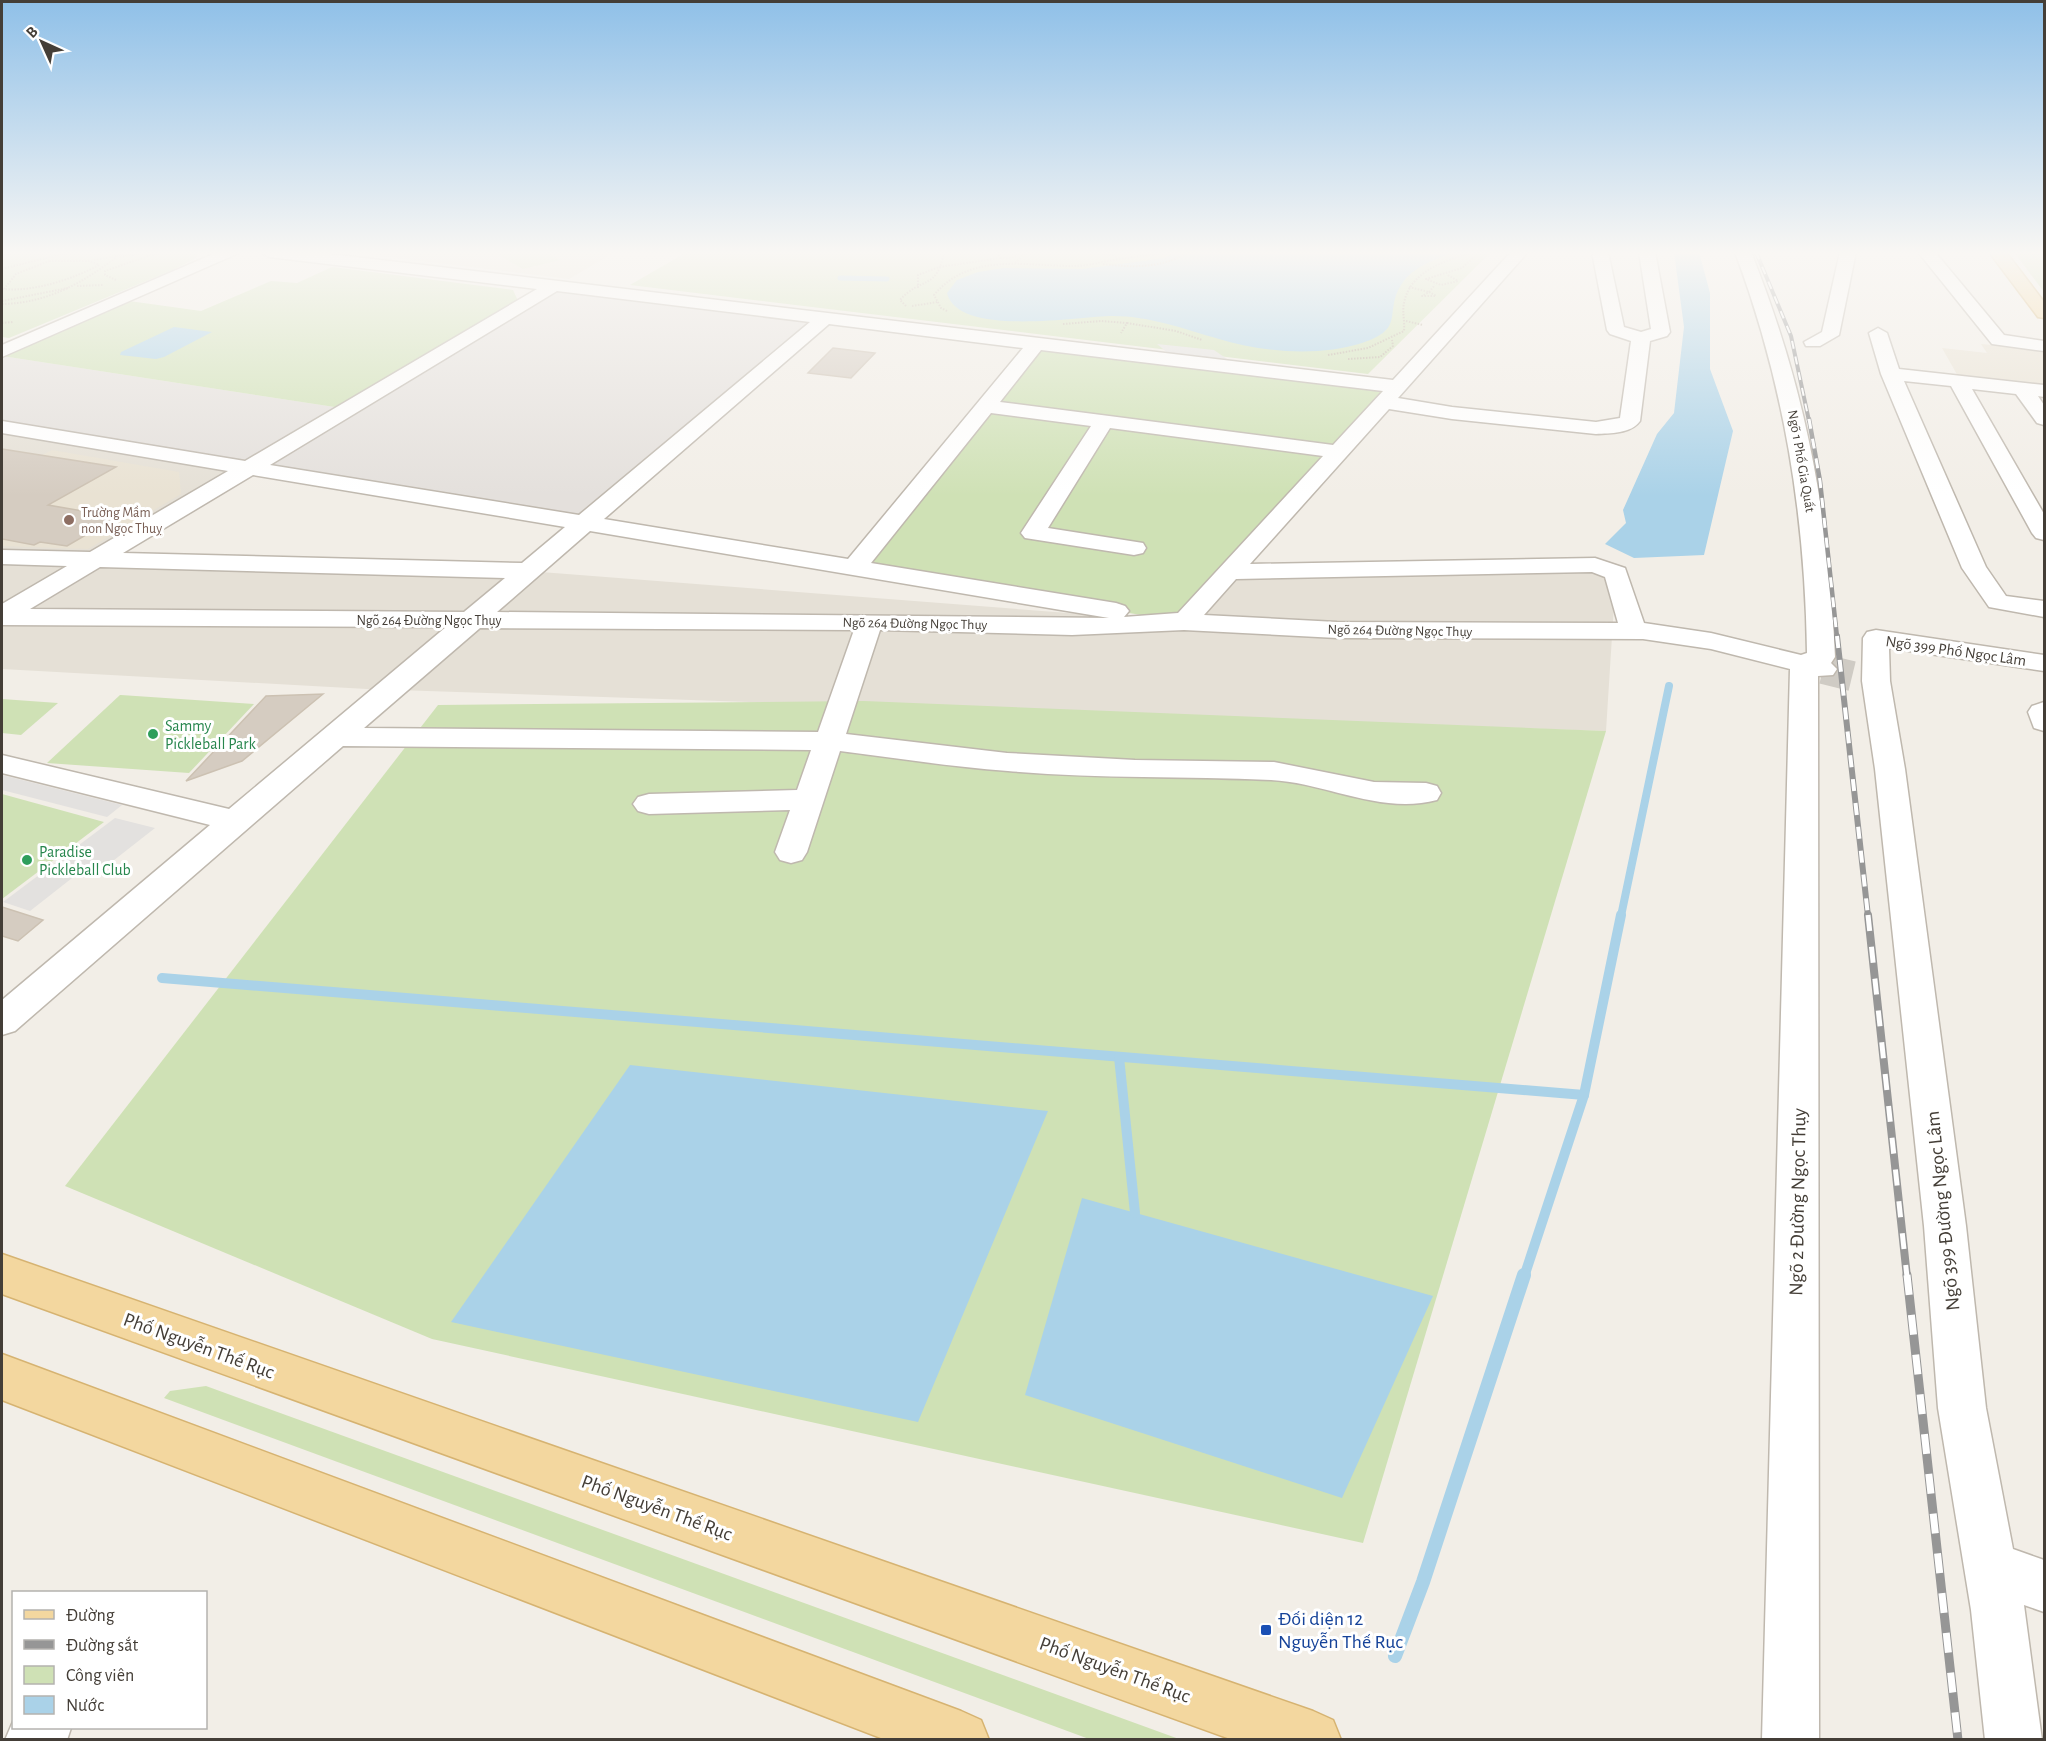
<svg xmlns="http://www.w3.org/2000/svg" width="2046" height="1741" viewBox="0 0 2046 1741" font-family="'Alegreya Sans',sans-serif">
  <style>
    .residential { fill: #e5e0d6 }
    .industrial { fill: #e4e0dc }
    .education { fill: #e9e2d3 }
    .green { fill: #cfe1b5 }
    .parking { fill: #e3e1df }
    .water { fill: #aad2e8 }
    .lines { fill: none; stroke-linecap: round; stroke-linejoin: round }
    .stream-far3 { stroke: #aad2e8; stroke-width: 5 }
    .stream-far2 { stroke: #aad2e8; stroke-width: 8 }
    .stream-far1 { stroke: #aad2e8; stroke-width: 10 }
    .stream { stroke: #aad2e8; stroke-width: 14 }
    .building { fill: #d5ccc1; stroke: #ccc1b2; stroke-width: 1.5 }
    .minor-tunnel { stroke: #cfcbc4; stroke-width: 30; stroke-dasharray: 30 15; stroke-linecap: butt }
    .minor-casing { stroke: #bfb8ae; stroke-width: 3 }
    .major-casing { stroke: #d6b371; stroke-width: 3 }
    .path { stroke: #bcb09e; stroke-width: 2; stroke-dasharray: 1.5 1.5; stroke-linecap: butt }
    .minor { fill: #fff; fill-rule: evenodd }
    .major { fill: #f3d79f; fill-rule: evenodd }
    .rail-far4-casing { stroke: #969696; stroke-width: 4 }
    .rail-far3-casing { stroke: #969696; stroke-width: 4.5 }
    .rail-far2-casing { stroke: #969696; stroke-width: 6 }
    .rail-far1-casing { stroke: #969696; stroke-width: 8 }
    .rail-casing { stroke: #969696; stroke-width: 9 }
    .rail-far4 { stroke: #fff; stroke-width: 2; stroke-dasharray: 8; stroke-linecap: butt }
    .rail-far3 { stroke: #fff; stroke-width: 3; stroke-dasharray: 10; stroke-linecap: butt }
    .rail-far2 { stroke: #fff; stroke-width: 4; stroke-dasharray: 12; stroke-linecap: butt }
    .rail-far1 { stroke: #fff; stroke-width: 5; stroke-dasharray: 16; stroke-linecap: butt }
    .rail { stroke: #fff; stroke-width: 7; stroke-dasharray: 20; stroke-linecap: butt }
    .education-dot { fill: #8d6e63; stroke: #fff; stroke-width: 2 }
    .leisure-dot { fill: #2e9e5b; stroke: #fff; stroke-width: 2 }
    .transit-dot { fill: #1a4fb4; stroke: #fff; stroke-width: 2 }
    .labels { text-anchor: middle; stroke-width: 6; stroke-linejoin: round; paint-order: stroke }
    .far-street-label { font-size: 14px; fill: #443e37; stroke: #fff }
    .far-education-label { font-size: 14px; fill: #785e54; stroke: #fff; text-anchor: start }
    .street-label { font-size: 16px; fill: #443e37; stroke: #fff }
    .leisure-label { font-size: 16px; fill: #27864d; stroke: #fff; text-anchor: start }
    .near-street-label { font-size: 20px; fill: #443e37; stroke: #fff }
    .near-transit-label { font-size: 20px; fill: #164399; stroke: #fff; text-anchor: start }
  </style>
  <rect width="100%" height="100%" fill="#f2eee7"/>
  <polygon class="residential" points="2,427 249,468 98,558 528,571 1184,622 1234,573 1616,573 1606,731 367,689 2,669"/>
  <polygon class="industrial" points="554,286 824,319 584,523 2,427 2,356 341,408"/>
  <g class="education">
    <polygon points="370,252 615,252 569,279 373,255"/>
    <polygon points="1981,344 2044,350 2044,387 1959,378 1942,348 1987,353"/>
    <polygon points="52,450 179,472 181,494 88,549 2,546 2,477"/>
  </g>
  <g class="green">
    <polygon points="10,252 199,252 196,258 175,269 9,338 2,337 2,254"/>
    <polygon points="546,252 560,260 523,269 495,253"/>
    <polygon points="687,252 1491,252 1368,374 630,285"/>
    <polygon points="2014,252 2044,252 2044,292"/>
    <polygon points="332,267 513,290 519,303 341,408 2,356 2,352 122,300 201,311 271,281 297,283"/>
    <polygon points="1036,344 1398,387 1184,622 854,568"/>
    <polygon points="120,695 121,695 254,704 189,773 47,763"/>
    <polygon points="2,699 58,703 21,735 2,733"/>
    <polygon points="864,701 1606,731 1363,1543 432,1339 65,1186 438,705"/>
    <polygon points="2,794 104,822 2,899"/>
    <polygon points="206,1386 1179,1739 1089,1739 164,1398 170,1391"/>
  </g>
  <g class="parking">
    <polygon points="1157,344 1214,350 1230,361 1169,354"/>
    <polygon points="2,775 122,805 107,817 2,790"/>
    <polygon points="115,818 155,828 95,875 81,871 30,911 3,902"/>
  </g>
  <g class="water">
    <path d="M1175,252H1454C1437,259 1414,266 1403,282C1382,312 1408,328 1362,343C1318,357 1262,352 1219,339C1184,329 1150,316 1113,316C1078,316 958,338 947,293L957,280L978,272L1004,268L1083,269L1165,258Z"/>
    <polygon points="1674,252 1699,252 1710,293 1710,369 1733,431 1704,555 1634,558 1605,544 1626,523 1623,510 1657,434 1674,413 1684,327"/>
    <polygon points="174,327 212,332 164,357 156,359 120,355 121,352"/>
    <polygon points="630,1065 1048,1111 918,1422 451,1322"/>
    <polygon points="1082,1198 1433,1296 1342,1498 1025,1395"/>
  </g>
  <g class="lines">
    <polyline class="stream-far3" points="840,278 887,279"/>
    <polyline class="stream-far2" points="1621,916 1669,686"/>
    <g class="stream-far1">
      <polyline points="162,978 1584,1095"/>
      <polyline points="1119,1057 1135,1213"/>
      <polyline points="1524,1277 1584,1095 1621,915"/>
    </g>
    <polyline class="stream" points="1395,1656 1423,1582 1524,1275"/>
  </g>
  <g class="building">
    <polygon points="833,348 875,353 851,378 808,373"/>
    <polygon points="2,449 116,467 48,505 117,517 67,546 40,542 34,545 2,539"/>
    <polygon points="323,694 242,761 186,781 266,696"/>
    <polygon points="2,907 43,920 18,941 2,936"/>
  </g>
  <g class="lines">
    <polyline class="minor-tunnel" points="1823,669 1860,678"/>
    <g class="minor-casing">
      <g id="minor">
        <polygon points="218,252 241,252 2,357 2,345"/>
        <path d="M261,252H313L1393,380L1511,252H1528L1398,398L1452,407L1596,422L1620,418L1631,341L1610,334L1607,330L1592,252H1608L1624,327L1641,332L1651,329L1639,252H1655L1670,332L1667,336L1650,341L1640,421C1631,434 1610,433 1596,434L1452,419L1389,409L1250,564L1595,558L1625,568L1644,623L1711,633L1801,655L1807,653C1805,514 1784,383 1735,252H1751C1805,386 1829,514 1835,657L1831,663L1837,669L1833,675L1818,676L1819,1740H1762L1790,669L1711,649L1643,639L1337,638L1184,630L1072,635L880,630L846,734L1007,753L1135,760L1274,762L1374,782L1426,783L1437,786L1441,793L1437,800C1381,815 1327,783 1271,780C1183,776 1095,779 1008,771C952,767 896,758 840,751L807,852L802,860L791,863L780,860L775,852L790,810L649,814L638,811L633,804L638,797L649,794L797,790L811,750L343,746L15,1031L2,1035V1000L210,825L2,773V755L229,809L446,627L2,625V604L67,566L2,564V550L90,552L228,471L2,433V421L245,461L537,289L269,257ZM557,291L810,322L579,515L270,465ZM829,324L1023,348L848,559L604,519ZM1041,350L1383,391L1333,445L1000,402ZM991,413L1091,426L1021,533L1025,538L1134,555L1143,553L1146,548L1143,543L1048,528L1110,428L1323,456L1178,613L1124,617L1129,611L1125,606L1116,603L871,563ZM253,475L565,527L522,563L123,553ZM590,531L1109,618L497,612ZM100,567L505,578L464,612L30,609ZM1592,572L1605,577L1618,623L1337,622L1204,615L1236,579ZM480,628L854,630L818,732L364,728Z"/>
        <polygon points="1840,252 1856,252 1839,335 1820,346 1806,346 1804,342 1822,332"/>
        <polygon points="1918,252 1935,252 2004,335 2044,341 2044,351 1992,344"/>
        <polygon points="1878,328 1887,333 1899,369 2044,385 2044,397 2038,396 2044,405 2044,425 2037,423 2016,394 1972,389 2044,514 2044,540 2036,538 2032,533 1951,386 1904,381 1986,567 2006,596 2044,601 2044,617 1989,607 1962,568 1881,374 1869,333"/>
        <polygon points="1876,630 2044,655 2044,671 1889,648 1890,681 1905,769 1966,1226 1986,1408 2013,1549 2044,1560 2044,1612 2024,1605 2042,1740 1985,1740 1971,1610 1938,1408 1924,1226 1875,769 1862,681 1863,638 1867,632"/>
        <polygon points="2044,702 2044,731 2034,728 2028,712 2032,706"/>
        <polygon points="14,1719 14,1728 71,1728 67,1740 5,1740"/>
      </g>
    </g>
    <g class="major-casing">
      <g id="major">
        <polygon points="1989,252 2006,252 2044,302 2044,318 2038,317"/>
        <polygon points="2,1254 1313,1711 1333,1720 1341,1740 1233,1740 2,1294"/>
        <polygon points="2,1354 961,1711 981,1720 989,1740 886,1740 2,1400"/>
      </g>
    </g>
    <g class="path">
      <polyline points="1101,252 1120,258"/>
      <polyline points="1127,252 1135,252"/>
      <polyline points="2,255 14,252"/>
      <polyline points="120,257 146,252"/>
      <polyline points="1000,258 1015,257 1017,254 1013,252"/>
      <polyline points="94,260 116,256"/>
      <path d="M49,261H90L99,265C73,279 34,292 4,289L16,274Z"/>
      <polyline points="1015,263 1026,252"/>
      <path d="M1103,264C1134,268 1162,268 1189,252"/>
      <polyline points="2,269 70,252"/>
      <polyline points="1448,275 1458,281 1441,285 1426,279 1462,268 1480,252"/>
      <polyline points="116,280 105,275 105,271 160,252"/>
      <polyline points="77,286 103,285"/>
      <polyline points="1409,287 1429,292"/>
      <polyline points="918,288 918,275 939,267 1000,258 997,254 1001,252"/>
      <polygon points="1429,292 1436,296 1422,296"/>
      <polyline points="1429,292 1435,285"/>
      <polyline points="2,301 68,288"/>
      <path d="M2,304C50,303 86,281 123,252"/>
      <path d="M906,306L900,300C921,276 937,291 944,252"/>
      <polyline points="912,306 938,302"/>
      <path d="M947,311L941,308L934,295C970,252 1024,266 1074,266C1089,266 1104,261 1120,259C1134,256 1147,257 1161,252"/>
      <polyline points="1406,321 1423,325"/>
      <polyline points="2,323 13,322"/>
      <polyline points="1127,323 1176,331 1202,340"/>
      <polyline points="1063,324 1101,321 1127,323 1121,333"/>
      <path d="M1328,355L1368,348L1404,331C1405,321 1402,312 1404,303C1410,271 1445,261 1472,252"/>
      <polyline points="1348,359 1380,357 1393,346 1392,340"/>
    </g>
    <use href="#minor" class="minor"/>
    <use href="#major" class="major"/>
    <g class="rail-far4-casing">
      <polyline id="rail-far4" points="1756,252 1791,336 1809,421"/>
    </g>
    <g class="rail-far3-casing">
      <polyline id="rail-far3" points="1809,419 1820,481 1837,637"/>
    </g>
    <g class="rail-far2-casing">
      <polyline id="rail-far2" points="1837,636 1868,916"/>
    </g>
    <g class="rail-far1-casing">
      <polyline id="rail-far1" points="1868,915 1907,1277"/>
    </g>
    <g class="rail-casing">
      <polyline id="rail" points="1907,1275 1958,1740"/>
    </g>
    <use href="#rail-far4" class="rail-far4"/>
    <use href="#rail-far3" class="rail-far3"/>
    <use href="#rail-far2" class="rail-far2"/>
    <use href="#rail-far1" class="rail-far1"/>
    <use href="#rail" class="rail"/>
  </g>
  <linearGradient id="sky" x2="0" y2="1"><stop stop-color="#8fc0e8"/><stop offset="0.51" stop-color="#f9f7f4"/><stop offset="1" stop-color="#f9f7f4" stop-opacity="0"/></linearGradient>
  <rect width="2046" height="496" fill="url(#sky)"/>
  <circle class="education-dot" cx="69" cy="520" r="6"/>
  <g class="leisure-dot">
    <circle cx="153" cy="734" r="6"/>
    <circle cx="27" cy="860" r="6"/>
  </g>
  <rect class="transit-dot" x="1260" y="1624" width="12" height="12" rx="3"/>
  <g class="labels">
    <g class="far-street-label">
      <text transform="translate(1802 461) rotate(80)" y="5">Ngõ 1 Phố Gia Quất</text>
      <text x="429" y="625">Ngõ 264 Đường Ngọc Thụy</text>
      <text transform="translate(915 623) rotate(1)" y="5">Ngõ 264 Đường Ngọc Thụy</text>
      <text transform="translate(1400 630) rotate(1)" y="5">Ngõ 264 Đường Ngọc Thụy</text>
    </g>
    <g class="far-education-label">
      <text x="81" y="517">Trường Mầm<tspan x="81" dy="16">non Ngọc Thuỵ</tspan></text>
    </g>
    <g class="street-label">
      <text transform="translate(1956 650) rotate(8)" y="6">Ngõ 399 Phố Ngọc Lâm</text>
    </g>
    <g class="leisure-label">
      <text x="165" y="731">Sammy<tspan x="165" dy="18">Pickleball Park</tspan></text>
      <text x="39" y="857">Paradise<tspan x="39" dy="18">Pickleball Club</tspan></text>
    </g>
    <g class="near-street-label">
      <text transform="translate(1797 1202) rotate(-89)" y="7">Ngõ 2 Đường Ngọc Thụy</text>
      <text transform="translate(1942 1211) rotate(-96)" y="7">Ngõ 399 Đường Ngọc Lâm</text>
      <text transform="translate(199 1345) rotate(20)" y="7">Phố Nguyễn Thế Rục</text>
      <text transform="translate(657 1507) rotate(20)" y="7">Phố Nguyễn Thế Rục</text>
      <text transform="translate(1115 1669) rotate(20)" y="7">Phố Nguyễn Thế Rục</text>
    </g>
    <g class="near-transit-label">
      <text x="1278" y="1625">Đối diện 12<tspan x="1278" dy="23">Nguyễn Thế Rục</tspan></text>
    </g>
  </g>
  <rect width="2046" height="1741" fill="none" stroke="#443e37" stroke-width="6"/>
  <rect x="12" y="1591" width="195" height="138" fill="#ffffff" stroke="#b4b2af" stroke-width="1.5"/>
  <rect x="24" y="1610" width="30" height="9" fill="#f3d79f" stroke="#b4b2af" stroke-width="1.5"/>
  <text x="66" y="1621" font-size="18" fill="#443e37">Đường</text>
  <rect x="24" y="1640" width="30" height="9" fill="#969696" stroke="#b4b2af" stroke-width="1.5"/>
  <text x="66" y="1651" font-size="18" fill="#443e37">Đường sắt</text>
  <rect x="24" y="1666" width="30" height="18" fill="#cfe1b5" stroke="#b4b2af" stroke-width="1.5"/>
  <text x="66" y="1681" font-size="18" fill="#443e37">Công viên</text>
  <rect x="24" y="1696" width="30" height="18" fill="#aad2e8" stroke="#b4b2af" stroke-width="1.5"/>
  <text x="66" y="1711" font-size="18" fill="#443e37">Nước</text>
  <g transform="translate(42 42) rotate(315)" stroke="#ffffff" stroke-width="4.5" paint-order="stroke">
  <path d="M0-4.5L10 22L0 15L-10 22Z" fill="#443e37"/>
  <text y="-9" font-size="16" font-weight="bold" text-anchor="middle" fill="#443e37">B</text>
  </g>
</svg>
